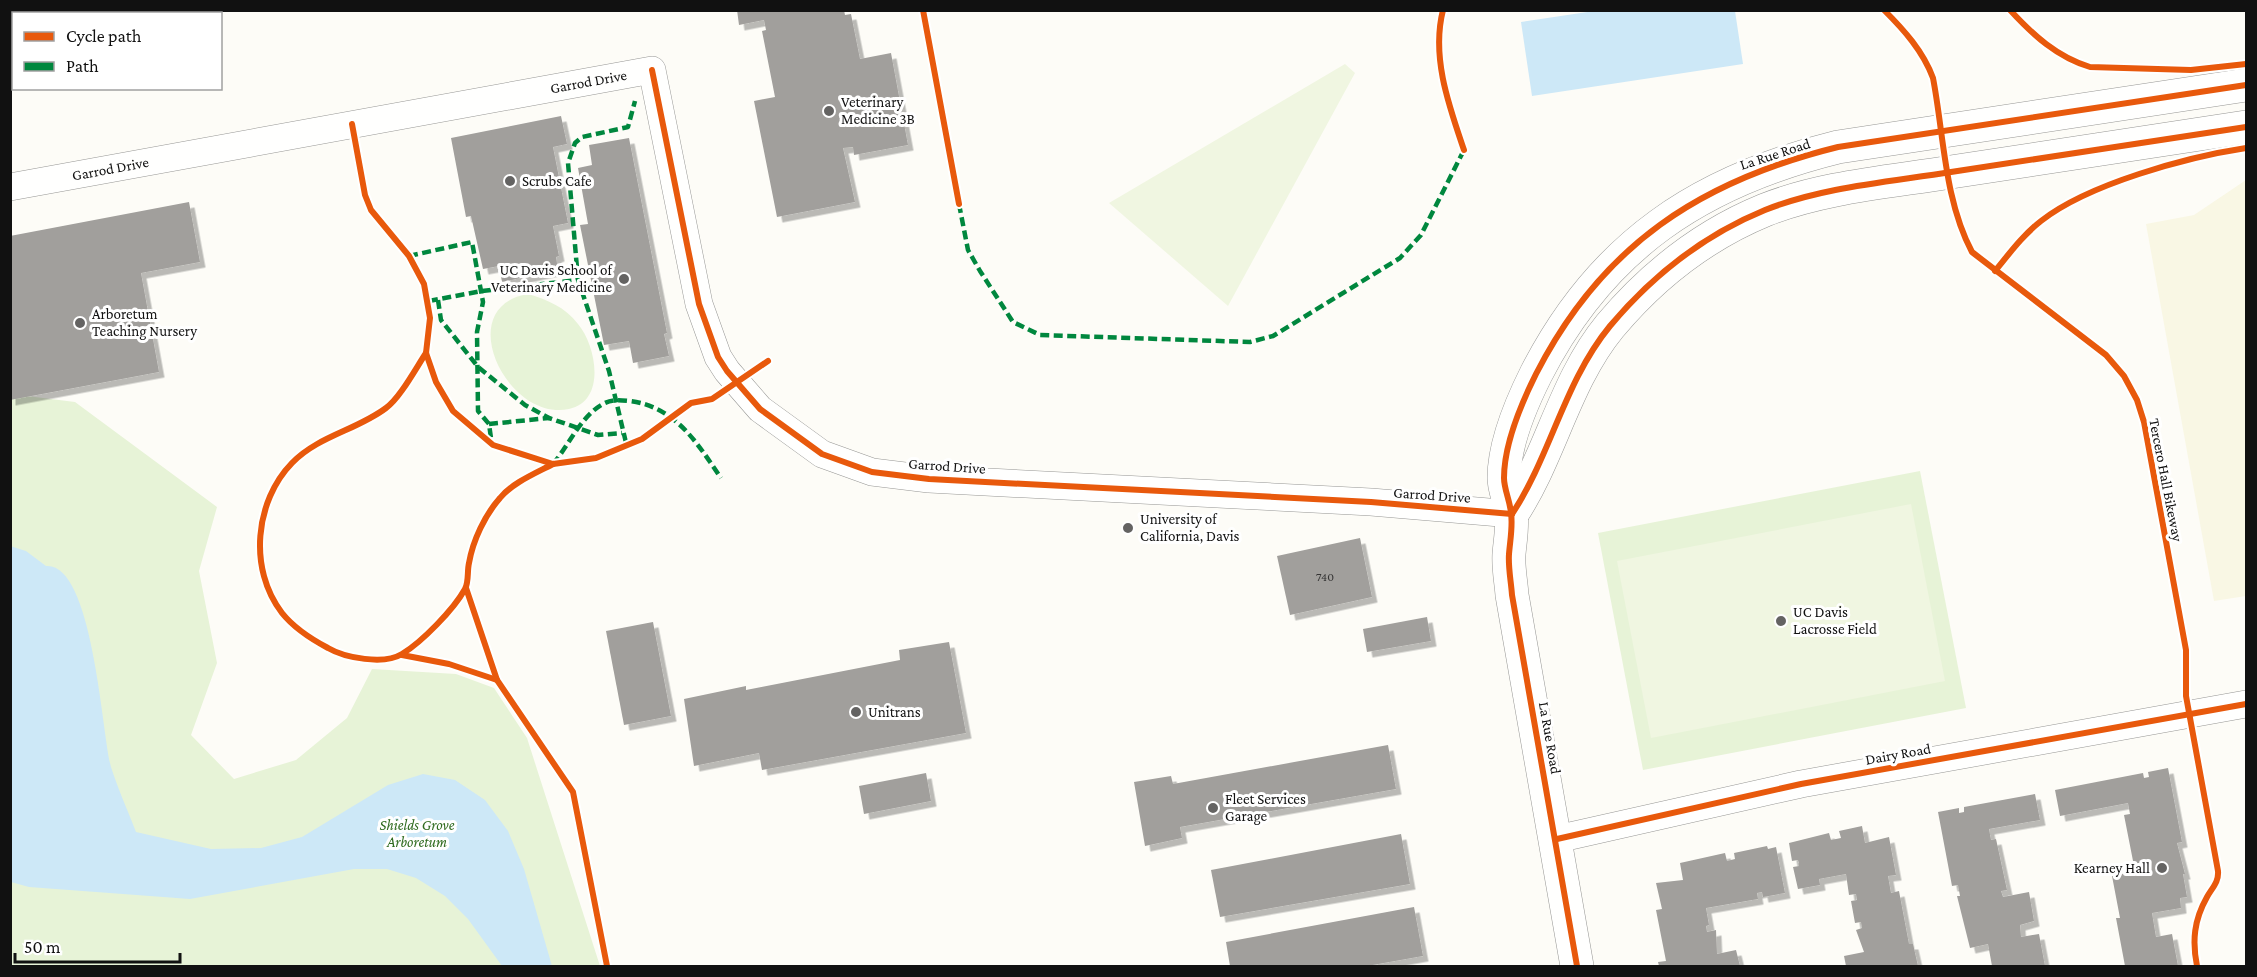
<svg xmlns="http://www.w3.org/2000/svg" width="2257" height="977" viewBox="0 0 2257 977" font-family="'Crimson Pro',serif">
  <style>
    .farmland { fill: #f9f7e4 }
    .green { fill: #e7f3d7 }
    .pitch { fill: #f0f6e1 }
    .water { fill: #cde8f7 }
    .building { fill: #a19f9c; filter: url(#shadow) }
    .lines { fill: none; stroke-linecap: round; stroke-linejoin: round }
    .minor-casing { stroke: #979795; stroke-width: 28 }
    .tertiary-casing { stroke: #979795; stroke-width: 34 }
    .minor { stroke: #fffffe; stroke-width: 27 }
    .tertiary { stroke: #fffffe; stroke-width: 33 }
    .quiet { stroke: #00873e; stroke-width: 4.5; stroke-dasharray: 9 4.5; stroke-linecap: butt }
    .cycleway-casing { stroke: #fff; stroke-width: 10 }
    .cycleway { stroke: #e8590c; stroke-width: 6 }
    .poi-dot { fill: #646362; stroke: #fff; stroke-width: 2 }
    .labels { text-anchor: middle; stroke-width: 6; stroke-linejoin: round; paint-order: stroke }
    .number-label { font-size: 12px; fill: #353434 }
    .street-label { font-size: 15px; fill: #111; stroke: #fff }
    .poi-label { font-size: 15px; fill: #111; stroke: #fff; text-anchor: start }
    .park-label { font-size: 15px; font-style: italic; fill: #2f6b1f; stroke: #fff }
  </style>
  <defs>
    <filter id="shadow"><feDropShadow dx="5.5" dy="5.5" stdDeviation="0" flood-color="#0004"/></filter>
  </defs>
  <rect width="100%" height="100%" fill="#fdfcf7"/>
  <polygon class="farmland" points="2246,180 2246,596 2214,601 2146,224 2194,215"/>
  <g class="green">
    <path d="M528,294C548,300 565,307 578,324C596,345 607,401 569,409C507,422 451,307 528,294Z"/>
    <polygon points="11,394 75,402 217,507 199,571 217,663 191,735 234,779 296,760 347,718 372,669 456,674 494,688 527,738 600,966 11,966"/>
    <polygon points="1920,471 1966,708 1643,770 1598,533"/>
  </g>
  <g class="pitch">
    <polygon points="1345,64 1355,73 1228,306 1109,203"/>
    <polygon points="1911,504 1945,681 1651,738 1617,561"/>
  </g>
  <g class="water">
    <polygon points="1594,11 1735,11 1743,64 1532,96 1521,22"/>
    <path d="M10,546L26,551L46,566C93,562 102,734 111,767C118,789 128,811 136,832L211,849L261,848L302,837L388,785L423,774L455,780L485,800L508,831L524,869L552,966H502L468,919L445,896L416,878L387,869H354L190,899L29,887L11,882Z"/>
  </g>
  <g class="building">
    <polygon points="737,10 844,10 845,15 851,14 860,59 891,53 908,145 854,155 853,147 843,148 855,202 777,217 754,101 775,97 762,31 766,30 764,20 739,25"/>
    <polygon points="561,116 567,144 553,147 568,223 553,226 559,256 556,257 558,270 502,282 499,266 483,269 471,216 466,217 451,138"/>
    <polygon points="629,138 667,333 664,334 669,356 633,363 629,341 604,345 580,225 588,224 578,168 592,165 589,145"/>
    <polygon points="189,202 200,262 141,273 159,372 10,400 10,236"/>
    <polygon points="1360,538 1372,597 1290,615 1277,556"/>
    <polygon points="1427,617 1431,641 1367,652 1363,629"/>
    <polygon points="653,622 671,716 624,725 606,631"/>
    <polygon points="949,642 966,733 762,770 759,753 694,766 684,699 746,686 746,690 900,660 899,650"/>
    <polygon points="1388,745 1396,789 1180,827 1182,838 1145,846 1134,782 1171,776 1173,784"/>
    <polygon points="2168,768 2182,842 2177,843 2185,874 2183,874 2187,897 2180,898 2181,908 2152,913 2156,937 2172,934 2178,966 2125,966 2116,918 2120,918 2112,876 2141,870 2140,865 2134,866 2124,815 2130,814 2128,803 2060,816 2055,790 2143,773 2144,778 2149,777 2148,772"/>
    <polygon points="926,773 931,801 864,814 859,786"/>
    <polygon points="2035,794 2040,820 1989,829 1991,840 1996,839 2007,890 2001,891 2003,897 2029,892 2034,921 2020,925 2021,937 2039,934 2045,966 1992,966 1988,944 1970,948 1957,896 1960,896 1958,885 1952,886 1938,812 1959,808 1959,813 1964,812 1964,807"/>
    <polygon points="1862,826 1865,843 1889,837 1896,875 1888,876 1891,893 1899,891 1909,944 1913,944 1918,966 1846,966 1844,956 1864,952 1856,930 1862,928 1861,922 1855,923 1851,901 1857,900 1856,894 1849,895 1846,874 1819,879 1820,885 1798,889 1793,867 1799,866 1799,863 1798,860 1792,861 1789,843 1829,833 1831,840 1841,838 1839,831"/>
    <polygon points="1401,834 1410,884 1220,917 1211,870"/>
    <polygon points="1767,846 1768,849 1776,847 1785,893 1763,897 1762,892 1757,893 1758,899 1706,908 1709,925 1706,926 1707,932 1716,930 1717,954 1736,950 1740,966 1659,966 1658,962 1666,961 1656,910 1662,909 1656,883 1683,880 1680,863 1725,853 1727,861 1735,859 1734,853"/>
    <polygon points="1414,907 1423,956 1367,966 1230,966 1226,942"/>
  </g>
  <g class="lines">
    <g class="minor-casing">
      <g id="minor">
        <path id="s1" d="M10,187L652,70L699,304L718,357L727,371L760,409L822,454L872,472L929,479L1371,502L1512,514"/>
        <polyline points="1557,839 1801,784 2246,704"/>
      </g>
    </g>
    <g class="tertiary-casing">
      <g id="tertiary">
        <path d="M1512,514C1551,455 1564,382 1610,326C1652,276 1704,235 1765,210C1823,187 1889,182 1951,172C2049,157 2148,142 2246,127"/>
        <path d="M1577,966L1512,595C1511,581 1508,567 1509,554C1510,541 1513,526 1511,513C1510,501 1504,489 1504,478C1504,443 1521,404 1536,374C1602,245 1700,181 1838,147L2246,85"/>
      </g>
    </g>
    <use href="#minor" class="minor"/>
    <use href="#tertiary" class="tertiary"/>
    <g class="quiet">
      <polyline points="959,204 968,250 980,271 1013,322 1040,335 1250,342 1273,336 1400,258 1421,235 1464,150"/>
      <polyline points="409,256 472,242 483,302 477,332 478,411 489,424 492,445"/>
      <polyline points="578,280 568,163 575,143 582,137 628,127 635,101"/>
      <polyline points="438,300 441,320 478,367 525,405 549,418 598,435 622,433"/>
      <polyline points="429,301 482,291 578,280 609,371 627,447"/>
      <polyline points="489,424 549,418"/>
      <path d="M553,464C569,445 581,416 603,404C612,399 620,400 630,401C676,407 697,443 721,478"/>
    </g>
    <g class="cycleway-casing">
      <g id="cycleway">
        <polyline points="923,10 959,204"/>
        <path d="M1443,10C1431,57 1449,106 1464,150"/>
        <path d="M1884,10C1904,30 1923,51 1933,78C1944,135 1944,199 1972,252L2106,355L2124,376L2137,400L2144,422L2186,650V696L2218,871C2219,882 2212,888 2207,897C2194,920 2192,941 2197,966"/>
        <path d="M2010,10C2033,35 2057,57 2090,67L2191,70L2246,64"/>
        <polyline points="652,70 699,304 718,357 727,371 760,409 822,454 872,472 929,479 1371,502 1512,514"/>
        <polyline points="352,124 365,195 371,210 409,256 424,284 430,318 426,353 436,382 453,411 493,445 553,464 596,458 642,439 691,403 712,399 768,361"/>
        <path d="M1995,271C2009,254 2023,235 2041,221C2088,184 2187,157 2246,148"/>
        <path d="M426,353C416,368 400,398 386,408C357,430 318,436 292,463C255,501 248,569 282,613C294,628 311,639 328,648C345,658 384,665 402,654C422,642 454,609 465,589C469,582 467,571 469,563C473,540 485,515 500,498C512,483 536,473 553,464"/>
        <path d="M1512,514C1551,455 1564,382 1610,326C1652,276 1704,235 1765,210C1823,187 1889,182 1951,172C2049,157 2148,142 2246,127"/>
        <polyline points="466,588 497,680 573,792 607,966"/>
        <polyline points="402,655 449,664 497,680"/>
        <polyline points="1557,839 1801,784 2246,704"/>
        <path d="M1577,966L1512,595C1511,581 1508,567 1509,554C1510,541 1513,526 1511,513C1510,501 1504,489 1504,478C1504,443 1521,404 1536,374C1602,245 1700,181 1838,147L2246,85"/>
      </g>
    </g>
    <use href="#cycleway" class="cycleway"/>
  </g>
  <g class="poi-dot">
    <circle cx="829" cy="111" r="6"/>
    <circle cx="510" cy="181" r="6"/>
    <circle cx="624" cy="279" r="6"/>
    <circle cx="80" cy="323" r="6"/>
    <circle cx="1128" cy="528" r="6"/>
    <circle cx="1781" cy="621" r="6"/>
    <circle cx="856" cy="712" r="6"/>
    <circle cx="1213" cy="808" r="6"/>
    <circle cx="2162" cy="868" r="6"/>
  </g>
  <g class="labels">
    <g class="number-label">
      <text x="1325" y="581">740</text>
    </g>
    <g class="street-label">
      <text dy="5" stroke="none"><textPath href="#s1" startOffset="588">Garrod Drive</textPath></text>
      <text transform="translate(1775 154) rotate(-18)" y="5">La Rue Road</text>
      <text dy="5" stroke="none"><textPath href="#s1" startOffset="102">Garrod Drive</textPath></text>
      <text transform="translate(947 466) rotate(4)" y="5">Garrod Drive</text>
      <text transform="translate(2166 480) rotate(79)" y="5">Tercero Hall Bikeway</text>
      <text transform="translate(1432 495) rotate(4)" y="5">Garrod Drive</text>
      <text transform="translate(1550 738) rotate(80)" y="5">La Rue Road</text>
      <text transform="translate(1898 754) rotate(-10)" y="5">Dairy Road</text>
    </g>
    <g class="poi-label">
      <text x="841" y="107">Veterinary<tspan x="841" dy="17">Medicine 3B</tspan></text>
      <text x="522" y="186">Scrubs Cafe</text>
      <text x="612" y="275" text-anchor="end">UC Davis School of<tspan x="612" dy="17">Veterinary Medicine</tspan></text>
      <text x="92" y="319">Arboretum<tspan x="92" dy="17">Teaching Nursery</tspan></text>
      <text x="1140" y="524">University of<tspan x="1140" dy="17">California, Davis</tspan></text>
      <text x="1793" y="617">UC Davis<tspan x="1793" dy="17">Lacrosse Field</tspan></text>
      <text x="868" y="717">Unitrans</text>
      <text x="1225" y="804">Fleet Services<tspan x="1225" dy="17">Garage</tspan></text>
      <text x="2150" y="873" text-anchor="end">Kearney Hall</text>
    </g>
    <g class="park-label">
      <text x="417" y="830">Shields Grove<tspan x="417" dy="17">Arboretum</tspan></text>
    </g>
  </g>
  <rect width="2257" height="977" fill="none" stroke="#111111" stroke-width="24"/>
  <rect x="12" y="12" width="210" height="78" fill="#ffffff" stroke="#a0a0a0" stroke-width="1.5"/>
  <rect x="24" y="32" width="30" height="9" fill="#e8590c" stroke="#a0a0a0" stroke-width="1.5"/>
  <text x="66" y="42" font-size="18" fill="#111111">Cycle path</text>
  <rect x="24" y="62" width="30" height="9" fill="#00873e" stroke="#a0a0a0" stroke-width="1.5"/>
  <text x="66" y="72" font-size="18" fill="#111111">Path</text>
  <path d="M15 953v9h165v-9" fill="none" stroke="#111111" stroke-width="3"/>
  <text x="24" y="953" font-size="18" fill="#111111" stroke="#ffffff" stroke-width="4.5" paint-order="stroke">50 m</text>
</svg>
